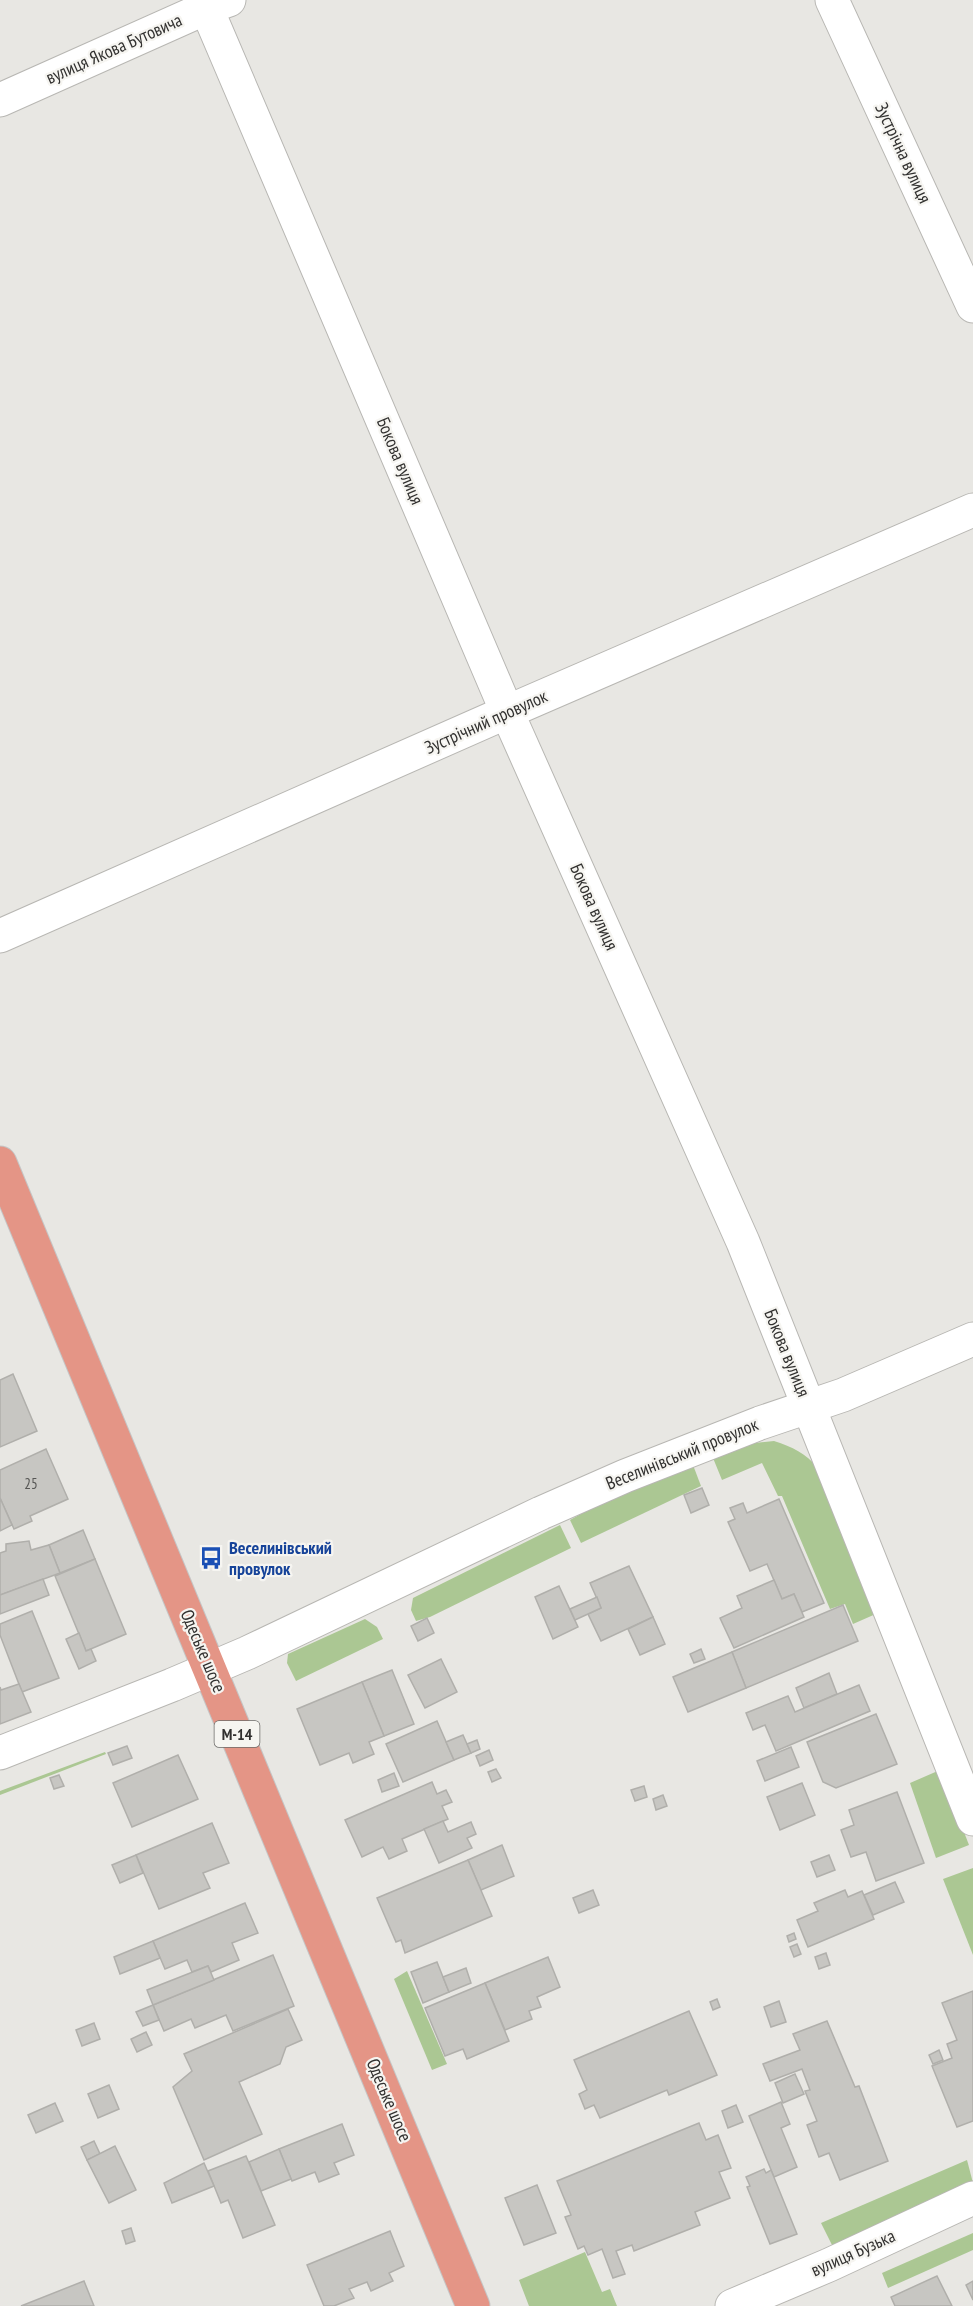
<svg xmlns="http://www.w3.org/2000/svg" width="973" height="2306" viewBox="0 0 973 2306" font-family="'PT Sans Narrow',sans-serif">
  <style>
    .green { fill: #abc793 }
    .building { fill: #c7c6c2; stroke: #b0afab; stroke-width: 1.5 }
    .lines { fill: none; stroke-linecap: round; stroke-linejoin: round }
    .minor-casing { stroke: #b8b7b3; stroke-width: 35 }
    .highway-casing { stroke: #c5c5c5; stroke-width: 35 }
    .minor { stroke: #fff; stroke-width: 33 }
    .highway { stroke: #e49586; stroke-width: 33 }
    .labels { text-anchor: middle; stroke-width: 4.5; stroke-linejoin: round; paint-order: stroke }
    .number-label { font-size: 15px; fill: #565654 }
    .shield { fill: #f6f5f1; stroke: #6c6b69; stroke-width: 1.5 }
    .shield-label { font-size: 16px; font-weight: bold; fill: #31302f }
    .street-label { font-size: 18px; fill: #31302f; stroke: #f6f5f1 }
    .transit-label { font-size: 18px; font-weight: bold; fill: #164399; stroke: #f6f5f1; text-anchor: start }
  </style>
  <rect width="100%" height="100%" fill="#e8e7e3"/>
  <g class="green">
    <path d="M774,1441C793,1447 805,1453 818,1468L878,1613L853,1624L845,1604L830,1609L782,1496H778L762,1463L722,1480L713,1458L755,1443Z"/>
    <polygon points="693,1465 701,1486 581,1543 570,1520 618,1493"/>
    <polygon points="560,1525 571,1548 430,1617 416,1621 411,1610 413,1598"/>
    <polygon points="365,1619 377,1627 383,1639 296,1681 287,1663 288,1654"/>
    <polygon points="105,1752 106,1754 0,1795 0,1791"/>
    <polygon points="940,1770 969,1845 936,1858 910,1783"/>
    <polygon points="973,1868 973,1955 943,1879"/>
    <polygon points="407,1971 447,2064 432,2070 394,1979"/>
    <polygon points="967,2160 973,2183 833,2247 821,2223"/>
    <polygon points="973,2233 973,2250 888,2288 882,2273"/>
    <polygon points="585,2252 602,2292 610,2289 617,2306 529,2306 519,2280"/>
  </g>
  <g class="building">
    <polygon points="13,1374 37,1431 0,1447 0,1380"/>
    <polygon points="46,1449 68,1499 30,1516 32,1521 14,1529 0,1498 0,1470"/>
    <polygon points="702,1488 709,1505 691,1513 684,1495"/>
    <polygon points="0,1498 12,1525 0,1531"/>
    <polygon points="779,1499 824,1603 802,1612 794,1594 782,1599 767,1564 750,1571 728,1522 735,1519 730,1508 743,1503 747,1513"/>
    <polygon points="83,1530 95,1559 60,1573 49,1545"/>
    <polygon points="29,1541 31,1550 49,1545 60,1573 0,1595 0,1553 6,1551 6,1544"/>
    <polygon points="95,1559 126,1634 86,1651 55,1576"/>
    <polygon points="629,1566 653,1617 601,1641 588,1614 601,1608 590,1583"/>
    <polygon points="43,1579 49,1595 0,1614 0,1595"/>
    <polygon points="774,1580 782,1599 794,1594 804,1617 734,1648 720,1618 742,1608 737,1596"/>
    <polygon points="559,1586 578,1627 553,1639 535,1597"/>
    <polygon points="597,1597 601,1608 575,1620 570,1609"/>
    <polygon points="843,1605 858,1641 746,1688 732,1652"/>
    <polygon points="32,1611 59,1678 22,1692 0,1635 0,1624"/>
    <polygon points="653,1617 665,1644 640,1655 628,1629"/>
    <polygon points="427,1618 434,1633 418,1641 411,1626"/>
    <polygon points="79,1633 86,1651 91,1649 96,1661 79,1669 66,1639"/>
    <polygon points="701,1649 705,1659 694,1663 690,1654"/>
    <polygon points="732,1652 746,1688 688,1712 673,1677"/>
    <polygon points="441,1659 457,1692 425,1708 408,1675"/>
    <polygon points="392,1670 414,1724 384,1736 362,1682"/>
    <polygon points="829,1673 837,1694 804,1708 796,1688"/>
    <polygon points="362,1682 384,1736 369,1742 374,1754 353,1763 349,1753 320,1765 297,1709"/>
    <polygon points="19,1684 31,1712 0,1724 0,1687 1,1690"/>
    <polygon points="859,1685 870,1711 776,1751 765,1725 753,1730 746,1713 788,1696 795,1712"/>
    <polygon points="876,1714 897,1764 836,1788 823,1782 807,1742"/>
    <polygon points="437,1721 454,1760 403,1782 386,1744"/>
    <polygon points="463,1735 471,1753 454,1760 446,1742"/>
    <polygon points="477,1740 480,1749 471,1753 467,1744"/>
    <polygon points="127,1746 132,1758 113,1765 108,1753"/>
    <polygon points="791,1747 799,1767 765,1781 757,1761"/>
    <polygon points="489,1750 493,1760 480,1766 476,1756"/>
    <polygon points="178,1755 198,1799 132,1827 113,1783"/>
    <polygon points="496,1769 501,1778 492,1782 488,1772"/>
    <polygon points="394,1773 399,1786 382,1792 378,1780"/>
    <polygon points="59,1775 64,1786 54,1789 50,1778"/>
    <polygon points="432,1782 437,1794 446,1790 452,1802 442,1806 448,1819 402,1839 407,1851 389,1859 383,1847 362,1857 345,1820"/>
    <polygon points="802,1783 815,1815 780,1830 767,1797"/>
    <polygon points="644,1786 647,1797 635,1801 631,1790"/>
    <polygon points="897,1792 924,1863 876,1881 866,1852 851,1857 841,1830 854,1825 849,1810"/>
    <polygon points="663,1795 667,1806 656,1810 653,1799"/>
    <polygon points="443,1821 448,1832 471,1822 476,1834 467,1838 472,1848 439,1863 424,1829"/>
    <polygon points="212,1823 229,1863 203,1873 210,1888 159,1909 136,1855"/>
    <polygon points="502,1845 514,1876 481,1890 468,1860"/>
    <polygon points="136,1855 143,1873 120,1883 112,1865"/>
    <polygon points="829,1855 835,1870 817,1877 811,1862"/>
    <polygon points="468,1860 492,1916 405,1953 401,1940 396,1942 377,1898"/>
    <polygon points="895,1882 904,1902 873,1915 864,1895"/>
    <polygon points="593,1890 599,1905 579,1913 573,1898"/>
    <polygon points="845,1890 848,1897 862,1891 874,1919 808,1947 797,1920 818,1911 814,1903"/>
    <polygon points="245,1903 258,1933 232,1943 239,1960 211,1972 208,1966 192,1972 187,1960 165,1969 153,1941"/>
    <polygon points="794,1933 796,1939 789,1942 787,1936"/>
    <polygon points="153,1941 160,1958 120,1974 114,1957"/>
    <polygon points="797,1944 801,1954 794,1957 790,1947"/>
    <polygon points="826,1953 830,1965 819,1969 815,1957"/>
    <polygon points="273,1955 294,2006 233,2031 226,2015 195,2028 191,2019 164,2031 153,2005"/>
    <polygon points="548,1957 560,1987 537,1997 541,2007 529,2011 532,2019 505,2030 485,1983"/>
    <polygon points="437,1962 449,1992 423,2003 411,1972"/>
    <polygon points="208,1966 214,1980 153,2005 147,1990"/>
    <polygon points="466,1968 471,1983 449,1992 443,1977"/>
    <polygon points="485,1983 509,2041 467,2059 463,2049 445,2056 425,2008"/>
    <polygon points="973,1991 973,2121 957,2127 932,2066 952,2058 947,2044 957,2040 942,2003"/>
    <polygon points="717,1999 720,2007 713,2010 710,2002"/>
    <polygon points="779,2001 786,2022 771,2027 764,2007"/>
    <polygon points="153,2005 159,2020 143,2026 136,2012"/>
    <polygon points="288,2009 302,2040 286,2047 280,2064 239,2082 262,2134 204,2160 173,2087 192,2071 184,2054"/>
    <polygon points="689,2011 717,2075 669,2095 667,2090 600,2118 594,2105 585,2109 579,2094 587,2090 574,2060"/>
    <polygon points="827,2021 855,2087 859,2086 888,2161 840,2180 829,2153 819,2157 807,2125 817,2121 805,2091 810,2090 802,2069 770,2081 763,2064 800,2050 793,2034"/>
    <polygon points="94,2023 100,2039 82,2046 76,2030"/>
    <polygon points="146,2032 152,2045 137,2052 131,2039"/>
    <polygon points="939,2050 943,2060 933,2064 929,2055"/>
    <polygon points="795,2074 804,2094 783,2103 775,2083"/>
    <polygon points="109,2085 119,2109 98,2118 88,2094"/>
    <polygon points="781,2102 790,2124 781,2128 797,2167 774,2177 749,2116"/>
    <polygon points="55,2103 63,2121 36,2133 28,2115"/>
    <polygon points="736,2105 743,2122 728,2128 722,2111"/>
    <polygon points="699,2123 706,2140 718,2135 731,2168 719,2172 730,2198 695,2212 700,2225 634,2251 632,2245 616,2251 625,2274 613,2278 602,2249 588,2255 584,2246 578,2249 565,2217 571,2215 557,2181"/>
    <polygon points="342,2124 354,2155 334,2163 339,2174 319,2182 315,2172 292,2181 279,2149"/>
    <polygon points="94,2141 100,2154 87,2160 81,2147"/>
    <polygon points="115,2146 136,2190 109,2203 87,2160"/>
    <polygon points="279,2149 291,2179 261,2191 249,2162"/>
    <polygon points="246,2156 275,2225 243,2238 228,2200 221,2203 208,2171"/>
    <polygon points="204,2163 214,2186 172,2203 164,2183"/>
    <polygon points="764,2169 766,2173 771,2170 797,2234 770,2244 747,2187 750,2186 746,2177"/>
    <polygon points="537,2185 556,2233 524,2245 505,2198"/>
    <polygon points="131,2228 135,2241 126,2244 122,2231"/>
    <polygon points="390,2231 404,2266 389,2273 393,2281 371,2291 367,2282 349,2289 354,2298 334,2306 324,2306 307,2265"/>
    <polygon points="937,2276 952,2306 895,2306 891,2297"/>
    <polygon points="84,2281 94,2306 21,2306"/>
    <polygon points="973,2281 973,2300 966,2285"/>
  </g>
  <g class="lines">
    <g class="minor-casing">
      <g id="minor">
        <polyline points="203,0 507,712 743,1242 973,1819"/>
        <polyline points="832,0 973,306"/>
        <polyline points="0,100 206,8 229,0"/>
        <polyline points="0,936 507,712 973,510"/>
        <polyline points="0,1753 172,1685 247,1653 541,1513 625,1476 760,1423 843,1395 973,1339"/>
        <polyline points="732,2306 829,2265 973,2198"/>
      </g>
    </g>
    <g class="highway-casing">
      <polyline id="highway" points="0,1163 473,2306"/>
    </g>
    <use href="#minor" class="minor"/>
    <use href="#highway" class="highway"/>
  </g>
  <defs>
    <g id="bus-bare" transform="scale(1.8)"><path d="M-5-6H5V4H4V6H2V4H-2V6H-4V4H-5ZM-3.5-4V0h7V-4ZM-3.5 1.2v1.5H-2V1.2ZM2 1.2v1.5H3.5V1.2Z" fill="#1a4fb4" stroke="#f6f5f1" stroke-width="2.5" paint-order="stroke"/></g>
  </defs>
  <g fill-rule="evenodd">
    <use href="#bus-bare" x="211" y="1558"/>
  </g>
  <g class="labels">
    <g class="number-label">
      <text x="31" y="1489">25</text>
    </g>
    <rect class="shield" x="214.5" y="1721" width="45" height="26" rx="4.5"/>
    <g class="shield-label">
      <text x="237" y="1740">М-14</text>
    </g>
    <g class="street-label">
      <text transform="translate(114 49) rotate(-24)" y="6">вулиця Якова Бутовича</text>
      <text transform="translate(903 153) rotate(65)" y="6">Зустрічна вулиця</text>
      <text transform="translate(400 461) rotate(67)" y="6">Бокова вулиця</text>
      <text transform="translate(486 722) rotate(-24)" y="6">Зустрічний провулок</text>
      <text transform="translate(594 907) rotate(66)" y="6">Бокова вулиця</text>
      <text transform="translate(787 1353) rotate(68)" y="6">Бокова вулиця</text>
      <text transform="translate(682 1454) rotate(-22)" y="6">Веселинівський провулок</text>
      <text transform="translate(203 1651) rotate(67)" y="6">Одеське шосе</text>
      <text transform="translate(389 2100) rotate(67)" y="6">Одеське шосе</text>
      <text transform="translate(853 2253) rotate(-24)" y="6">вулиця Бузька</text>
    </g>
    <g class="transit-label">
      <text x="229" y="1554">Веселинівський<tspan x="229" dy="21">провулок</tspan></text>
    </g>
  </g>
</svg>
